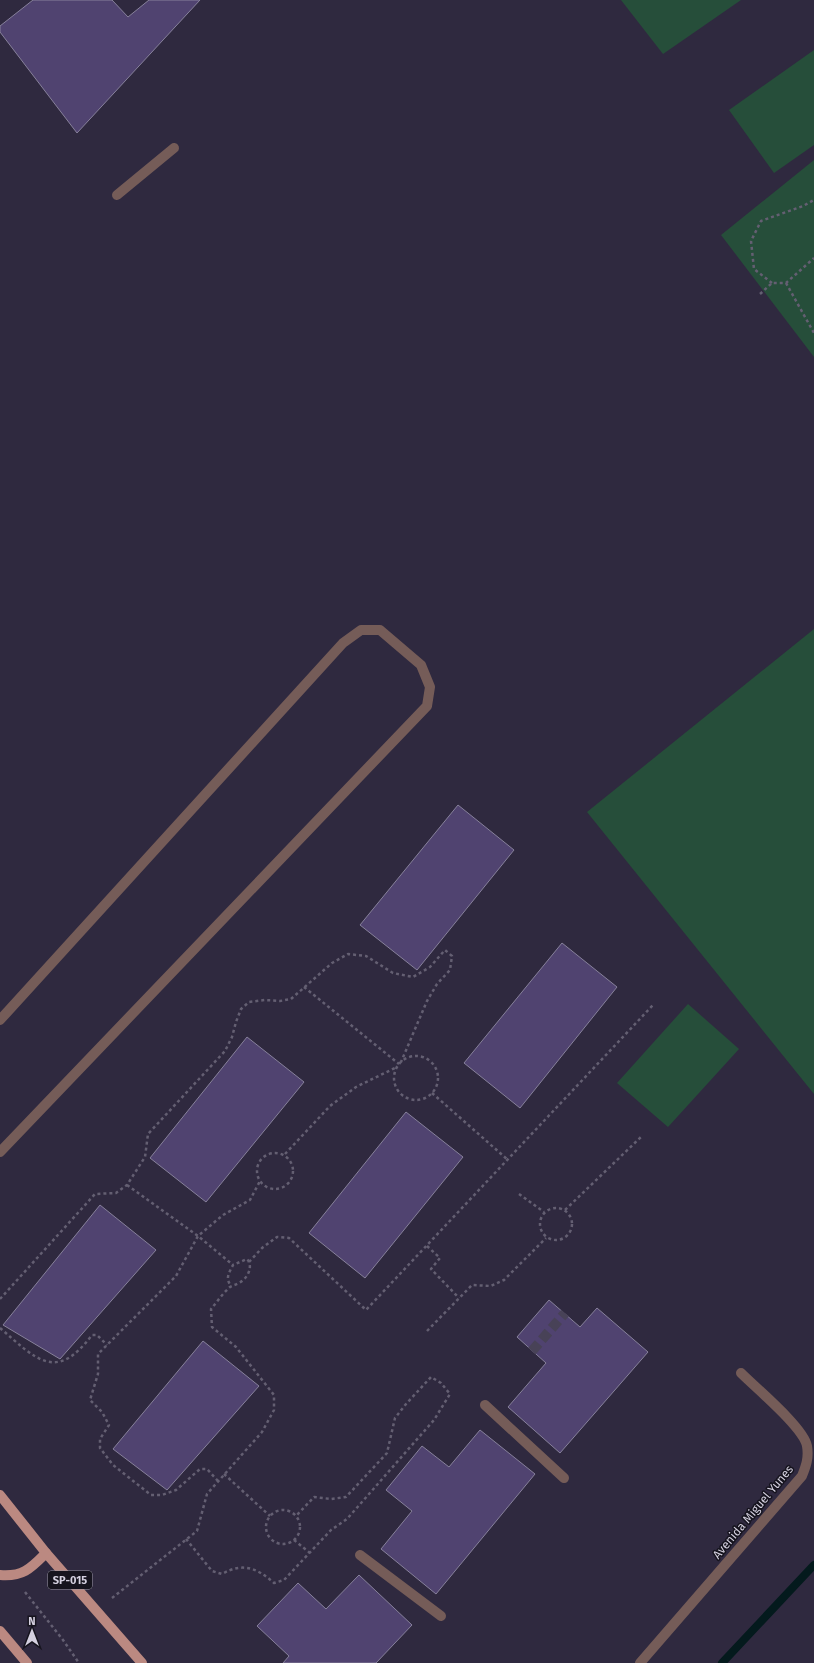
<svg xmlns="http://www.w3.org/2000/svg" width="814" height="1663" viewBox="0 0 814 1663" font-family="'Fira Sans',sans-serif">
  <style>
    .green { fill: #264e3a }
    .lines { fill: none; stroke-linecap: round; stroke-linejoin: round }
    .stream { stroke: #041a1d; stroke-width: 8 }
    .building { fill: #504370; stroke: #87819b }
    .minor-tunnel { stroke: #484257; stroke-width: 10; stroke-dasharray: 10 5; stroke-linecap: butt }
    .path { stroke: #645f72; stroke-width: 2.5; stroke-dasharray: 3 3; stroke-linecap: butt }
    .minor { stroke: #755c58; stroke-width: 10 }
    .major { stroke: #bb8981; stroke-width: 10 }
    .labels { text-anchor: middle; stroke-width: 3; stroke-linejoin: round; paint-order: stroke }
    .shield { fill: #16141e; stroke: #9b98a5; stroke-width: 1 }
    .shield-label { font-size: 11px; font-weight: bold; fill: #d4d0df }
    .street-label { font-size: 12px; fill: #d4d0df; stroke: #16141e }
  </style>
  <rect width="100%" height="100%" fill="#2f293f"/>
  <g class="green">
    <polygon points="621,0 741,0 663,54"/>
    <polygon points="814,50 814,145 774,173 729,110"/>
    <polygon points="814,160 814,357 721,235"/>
    <polygon points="814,629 814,1094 587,812"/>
    <polygon points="688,1004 739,1049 668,1127 617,1083"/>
  </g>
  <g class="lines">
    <polyline class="stream" points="722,1663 814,1565"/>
  </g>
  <g class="building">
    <polygon points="33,0 112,0 128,17 149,0 200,0 77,133 0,32 0,26"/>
    <polygon points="458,805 514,850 417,970 360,925"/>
    <polygon points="562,943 617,987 520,1108 464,1063"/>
    <polygon points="247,1037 304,1082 206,1202 150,1158"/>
    <polygon points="406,1112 463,1157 365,1278 309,1233"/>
    <polygon points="100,1205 156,1250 60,1359 3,1325"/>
    <polygon points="549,1300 580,1327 597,1308 648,1352 560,1453 508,1407 546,1363 517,1337"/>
    <polygon points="203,1341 259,1386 167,1490 113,1449"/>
    <polygon points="480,1430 535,1474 436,1594 381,1549 412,1511 386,1490 422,1446 449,1467"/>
    <polygon points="359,1575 412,1625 376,1663 283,1663 289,1656 257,1626 298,1583 326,1609"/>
  </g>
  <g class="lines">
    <polyline class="minor-tunnel" points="532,1351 565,1313"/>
    <g class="path">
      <polyline points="772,283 754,269 751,241 761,221 803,206 814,200"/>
      <polyline points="786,283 814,333"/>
      <polyline points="760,294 772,283 786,283 814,258"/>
      <polyline points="304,987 399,1064"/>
      <circle cx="416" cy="1078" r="22"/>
      <polyline points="432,1093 508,1160"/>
      <circle cx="275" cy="1171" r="18"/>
      <polyline points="285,1154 330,1106 356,1087 397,1067"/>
      <polyline points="127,1185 198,1236 233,1265"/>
      <polyline points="519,1194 544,1212"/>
      <circle cx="556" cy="1224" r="16"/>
      <polyline points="565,1210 642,1136"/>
      <polyline points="427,1246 440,1258 431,1269 459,1298"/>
      <polyline points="249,1262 262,1248 277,1237 289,1238 366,1310 653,1005"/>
      <polyline points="0,1299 95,1194 116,1193 127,1185 145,1157 148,1134 225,1051 232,1037 236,1022 241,1009 249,1002 265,1000 280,1001 291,999 332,963 348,954 366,956 393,973 413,977 430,967 445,950 452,956 450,970 437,984 427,1001 401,1062"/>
      <path d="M0,1328C36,1359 56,1383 92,1335H97L107,1345"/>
      <polyline points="427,1331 472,1285 491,1286 504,1280 546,1238"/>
      <polyline points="224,1474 270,1516"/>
      <polyline points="218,1481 207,1469 200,1469 176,1490 162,1495 151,1495 113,1465 100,1448 100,1439 109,1425 102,1412 90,1400 98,1374 98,1354 176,1276 198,1236 223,1215 250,1200 260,1181"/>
      <circle cx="283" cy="1527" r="17"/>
      <path d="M186,1539L212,1571L222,1574C243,1562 257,1568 274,1583L284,1580L331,1530L347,1519L434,1420L450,1394L441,1383L431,1377L406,1404L395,1418L387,1453L346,1497L331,1499L314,1497L296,1516"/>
      <polyline points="294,1540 310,1553"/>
      <polyline points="25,1592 63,1640 79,1663"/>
      <path d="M112,1598L197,1531L207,1494L262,1432L274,1410V1395L236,1347L212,1327L211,1309C217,1302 223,1293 230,1287C233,1285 236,1285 239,1283C247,1279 254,1267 247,1259L233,1265C229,1273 225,1278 231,1286"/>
    </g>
    <g class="minor">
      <polyline points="117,195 174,148"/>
      <polyline points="0,1020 343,643 361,630 380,630 421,665 430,687 427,706 0,1152"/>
      <polyline points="485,1405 564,1478"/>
      <polyline points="360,1555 441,1616"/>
      <path d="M640,1663L802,1476C806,1466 809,1458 807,1446C804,1428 756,1388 741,1373"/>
    </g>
    <g class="major">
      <polyline points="0,1495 46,1553 142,1663"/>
      <path d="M0,1575C23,1577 31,1568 46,1553"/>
      <polyline points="0,1631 27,1663"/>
    </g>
  </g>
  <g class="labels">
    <rect class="shield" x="48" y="1571" width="44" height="18" rx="3"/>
    <g class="shield-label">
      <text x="70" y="1584">SP-015</text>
    </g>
    <g class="street-label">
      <text transform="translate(753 1512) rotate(-50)" y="4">Avenida Miguel Yunes</text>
    </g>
  </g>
  <g transform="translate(32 1631)" stroke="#16141e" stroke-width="3" paint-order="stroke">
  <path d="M0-3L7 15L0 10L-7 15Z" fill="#d4d0df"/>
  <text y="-6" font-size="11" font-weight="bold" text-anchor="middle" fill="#d4d0df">N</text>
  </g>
</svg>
